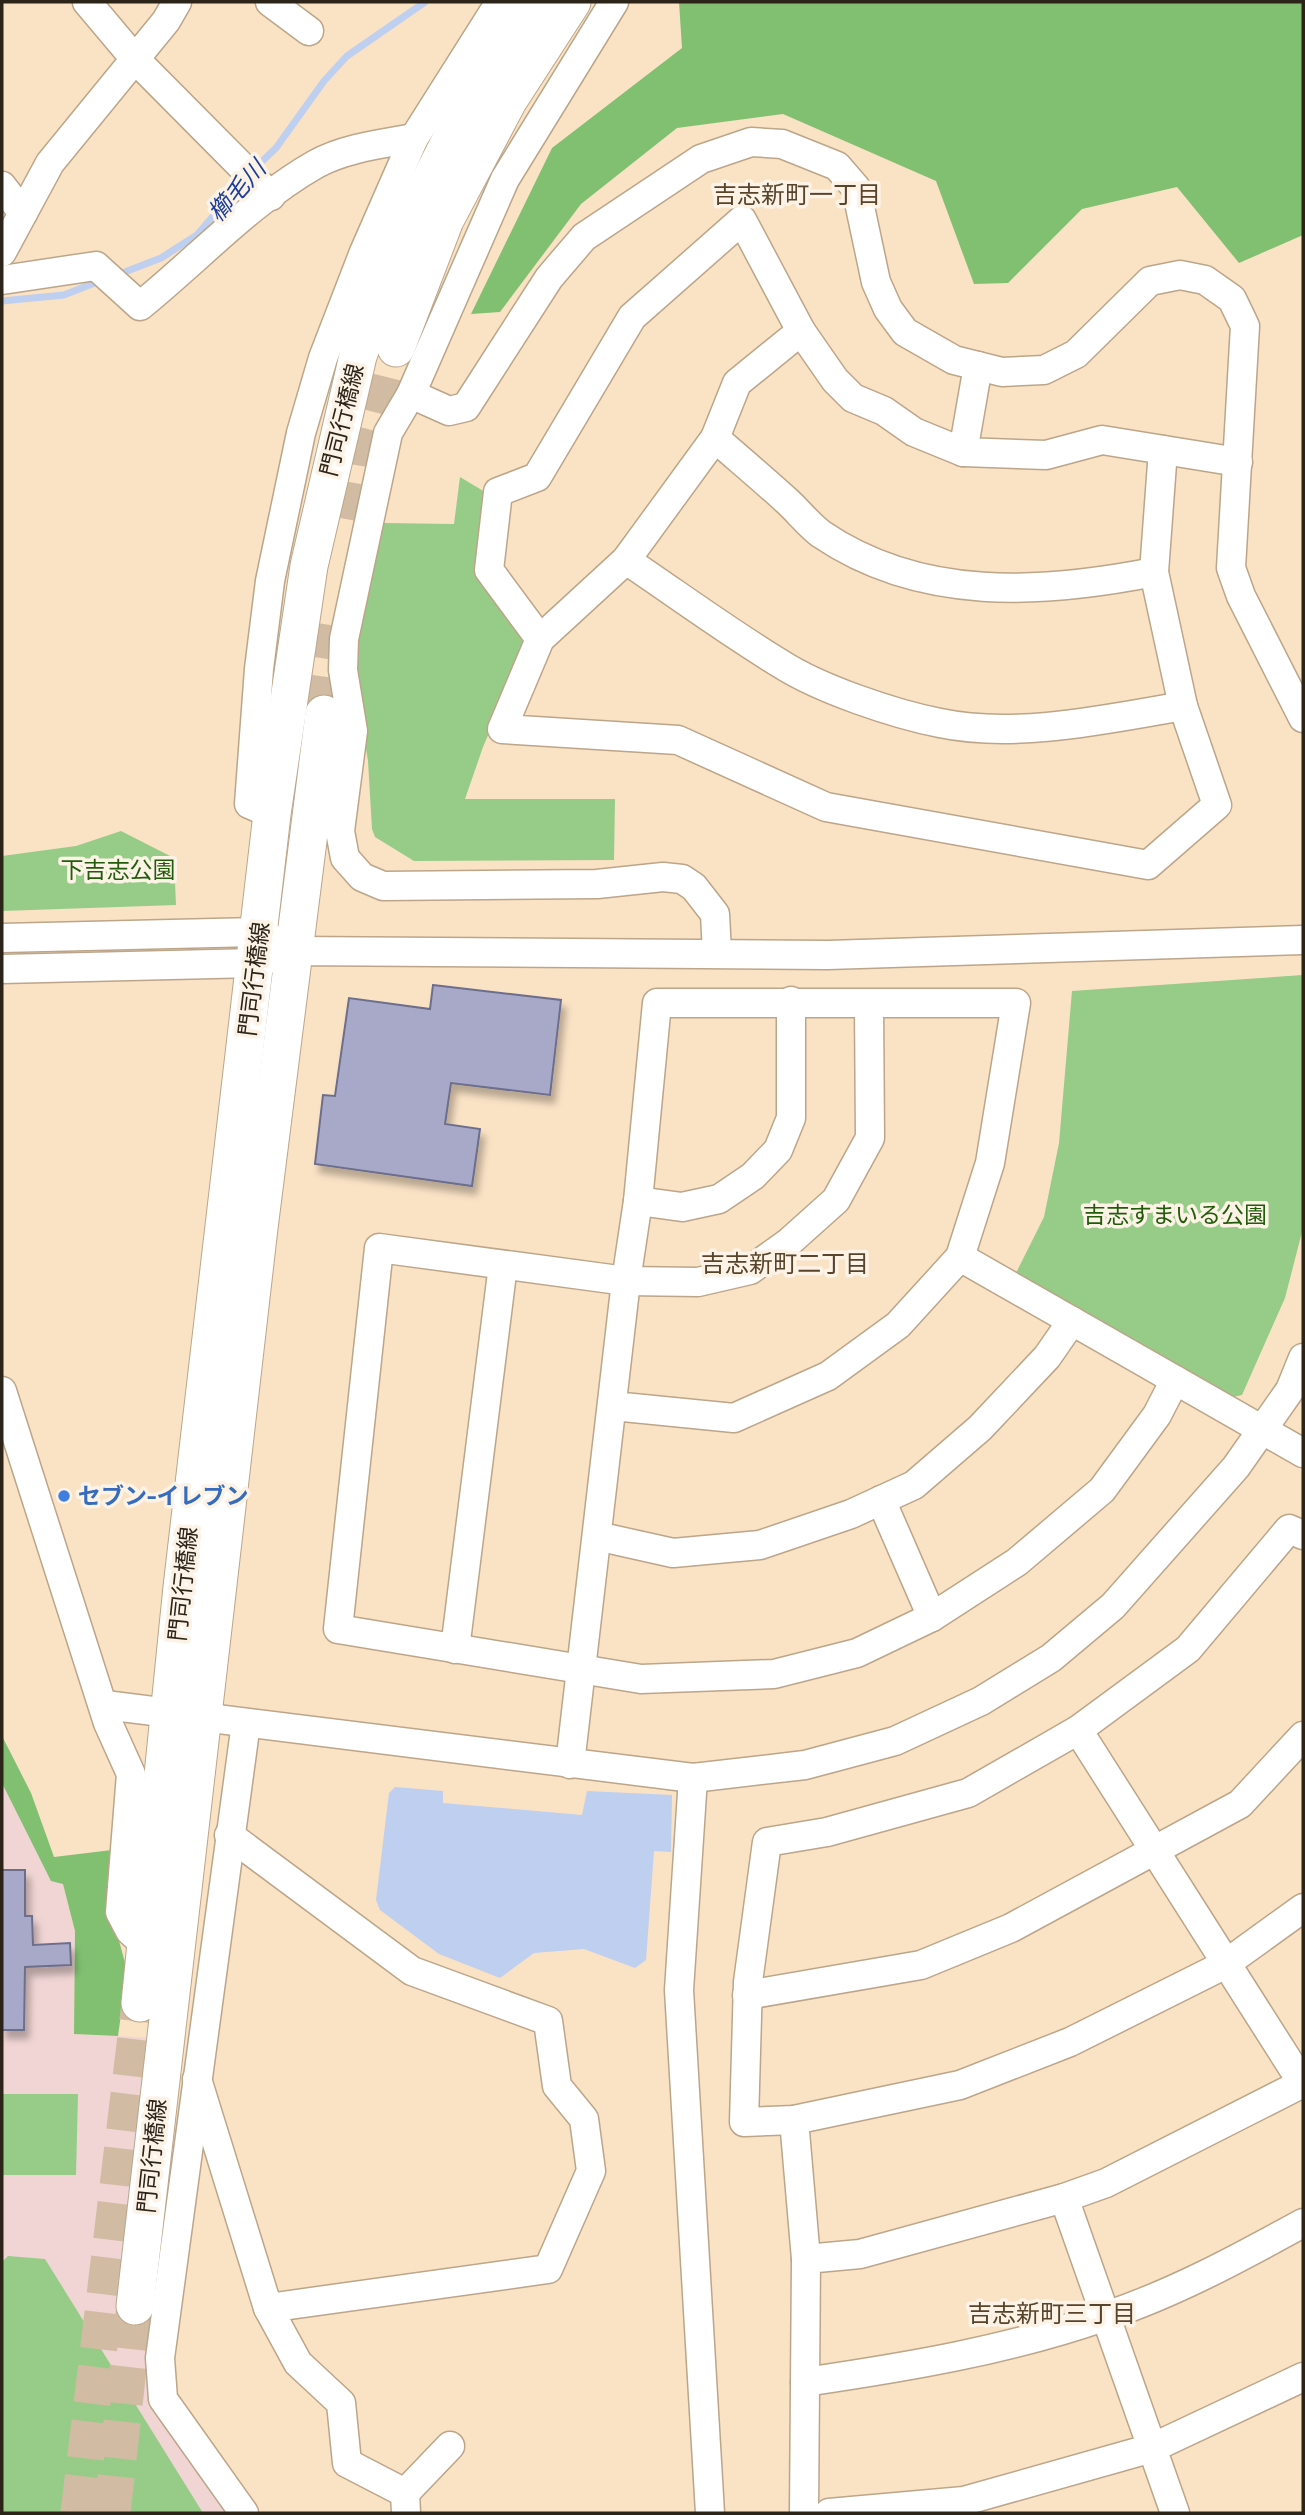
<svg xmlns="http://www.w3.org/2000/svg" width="1305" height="2515" viewBox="0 0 1305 2515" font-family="Barlow,'Noto Sans JP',sans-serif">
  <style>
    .education { fill: #f0d5d4 }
    .green { fill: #96cc88 }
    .forest { fill: #81bf71 }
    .water { fill: #becff0 }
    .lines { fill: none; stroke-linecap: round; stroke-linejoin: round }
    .stream { stroke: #becff0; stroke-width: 7 }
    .building { fill: #a8a9c9; stroke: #6d6e8c; stroke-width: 2; filter: url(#shadow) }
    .major-tunnel { stroke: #d1bca3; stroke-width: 37; stroke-dasharray: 37 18; stroke-linecap: butt }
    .minor-casing { stroke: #bca589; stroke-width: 31 }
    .major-casing { stroke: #bca589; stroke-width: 39 }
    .minor { stroke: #fff; stroke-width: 28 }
    .major { stroke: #fff; stroke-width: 37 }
    .shop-dot { fill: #3f7fe0; stroke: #fcf2e6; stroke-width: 2.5 }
    .labels { text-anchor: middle; stroke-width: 7; stroke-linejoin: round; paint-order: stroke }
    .street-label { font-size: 23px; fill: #2d2419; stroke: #fcf2e6 }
    .park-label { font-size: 23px; fill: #215c0b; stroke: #fcf2e6 }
    .shop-label { font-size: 23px; font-weight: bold; fill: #366cbe; stroke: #fcf2e6; text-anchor: start }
    .water-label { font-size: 24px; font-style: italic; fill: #1c3e9a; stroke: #fcf2e6 }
    .neighbourhood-label { font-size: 24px; fill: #58442b; stroke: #fcf2e6 }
  </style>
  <defs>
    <filter id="shadow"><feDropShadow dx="4.5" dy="8" stdDeviation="3.5" flood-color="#0004"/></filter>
  </defs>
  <rect width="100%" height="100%" fill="#fae2c5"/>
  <polygon class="education" points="2,1736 31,1793 63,1884 75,1931 74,2034 154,2038 117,2297 153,2307 147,2362 237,2513 2,2513"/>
  <g class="green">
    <polygon points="460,477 485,492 479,575 522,631 526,647 483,747 465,799 615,799 614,860 414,861 375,837 372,829 368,761 353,668 362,609 384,523 454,524"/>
    <polygon points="121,831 174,858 176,905 2,911 2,856 76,846"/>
    <polygon points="1303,975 1303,1228 1285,1298 1242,1395 1233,1397 1016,1273 1044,1217 1059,1143 1072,991"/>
    <polygon points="2,2094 78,2094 76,2175 2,2175"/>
    <polygon points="8,2256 45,2259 203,2513 2,2513 2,2262"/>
  </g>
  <g class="forest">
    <polygon points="679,2 1303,2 1303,235 1239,263 1177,187 1082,209 1008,283 974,284 936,181 783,114 677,128 581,204 500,312 471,314 552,148 682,48"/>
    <polygon points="2,1736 31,1793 54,1857 112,1850 107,1897 127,1970 118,2036 74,2034 75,1931 63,1884 51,1881 2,1783"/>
  </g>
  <polygon class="water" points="395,1787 443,1791 443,1803 582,1815 587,1791 672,1795 671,1852 654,1851 646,1960 635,1968 584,1949 534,1953 500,1978 439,1954 380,1910 376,1900 389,1793"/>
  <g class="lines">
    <g class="stream">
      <polyline points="252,171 276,148 324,81 347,56 425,2"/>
      <polyline points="117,275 161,258 197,235 244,180"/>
      <polyline points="2,301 64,295 102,280"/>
    </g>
  </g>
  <g class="building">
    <polygon points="433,985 561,1000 550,1095 451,1083 445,1124 480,1129 472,1186 315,1164 323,1095 335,1096 349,998 430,1009"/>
    <polygon points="2,1870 25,1870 25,1916 32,1916 33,1945 70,1943 71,1965 25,1967 24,2030 2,2030"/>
  </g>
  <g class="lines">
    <g class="major-tunnel">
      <polyline points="357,521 368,458 396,348"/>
      <polyline points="324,714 337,626"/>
      <polyline points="79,2513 140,2003"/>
      <polyline points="112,2513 135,2306"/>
    </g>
    <g class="minor-casing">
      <g id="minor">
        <polyline points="87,2 135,59 271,196"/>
        <polyline points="270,2 309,31"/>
        <polyline points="614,2 505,179 411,394 388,433 344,639 343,670 353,731 340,831 345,858 362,877 383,886 597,884 663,877 682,879 694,887 715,914 717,953"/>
        <polyline points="2,186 23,213"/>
        <polyline points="2,252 50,163 166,21 177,2"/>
        <path d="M2,280L96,266L140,306C197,260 251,201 316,164C345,148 382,144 414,138"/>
        <polyline points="978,366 963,452 1046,455 1102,440 1238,462"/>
        <polyline points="411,394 449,411 466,407 549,278 584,237 701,159 751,142 782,144 837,166 856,188 876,282 888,309 905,332 954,360 1002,372 1044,370 1076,354 1150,281 1180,275 1205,280 1232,299 1245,326 1231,568 1241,596 1303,718"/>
        <path d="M715,438C739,459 763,479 787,501C798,511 809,525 821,534C921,602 1042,594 1154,572"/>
        <polyline points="963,452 914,432 884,411 853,398 835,380 801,331 737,383 715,438 626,560 540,639 502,729 678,740 826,807 1148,865 1217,805 1183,706 1154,572 1163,450"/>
        <path d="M626,560C678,595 728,632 781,664C820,689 894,714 940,723C1016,739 1107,719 1183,706"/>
        <polyline points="540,639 489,570 498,492 537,477 632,317 742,220 801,331"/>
        <polyline points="272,814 249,804 259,669 270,581 301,433 323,358 364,252 414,138 500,2"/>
        <polyline points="2,938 260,932 276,941"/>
        <polyline points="2,969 256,963 294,951 828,955 1303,940"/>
        <polyline points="869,1005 870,1138 836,1200 788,1243 750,1270 698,1282 626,1281 379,1248 338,1629 641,1679 774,1674 857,1653 932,1617 1017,1562 1102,1490 1157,1415 1175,1380"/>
        <polyline points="638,1201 682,1207 719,1199 753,1176 778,1150 791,1118 791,1001"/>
        <polyline points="960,1257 1303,1453"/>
        <polyline points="2,1391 108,1723 131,1774 120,1912 130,1931 148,1947"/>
        <polyline points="881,1500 932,1617"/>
        <polyline points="1303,1535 1289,1529 1188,1649 1078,1730 968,1793 827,1832 767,1842 748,1982 744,2122 794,2120 960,2085 1070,2042 1224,1965 1303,1908"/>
        <polyline points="597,1536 673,1553 760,1545 851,1514 914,1485 980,1428 1047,1357 1072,1321"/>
        <polyline points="455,1649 503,1265"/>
        <polyline points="105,1705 693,1778 805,1765 895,1741 981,1701 1051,1658 1113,1606 1236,1467 1290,1390 1303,1358"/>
        <polyline points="1078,1730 1303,2084"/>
        <polyline points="570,1764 626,1281 638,1201 657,1003 1016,1003 990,1163 960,1257 898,1325 828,1376 734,1418 613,1406"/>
        <polyline points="693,1778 679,1990 710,2513"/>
        <polyline points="747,1995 921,1965 1011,1928 1240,1804 1303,1736"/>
        <polyline points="197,2079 268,2308 548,2269 591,2171 584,2119 557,2086 548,2021 412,1971 229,1835"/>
        <polyline points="794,2120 806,2259 804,2513"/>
        <polyline points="1064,2198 1175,2513"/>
        <polyline points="806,2259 860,2254 1064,2198 1106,2183 1303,2083"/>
        <polyline points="268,2308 298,2363 341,2403 347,2463 405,2493 406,2513"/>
        <path d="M805,2382C907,2367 1009,2350 1106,2316C1175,2293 1239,2258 1303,2223"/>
        <polyline points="405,2493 450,2446"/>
        <polyline points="244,2513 163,2399 160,2358 246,1723"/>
        <polyline points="829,2513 964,2501 1152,2448 1303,2377"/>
      </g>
    </g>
    <g class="major-casing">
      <g id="major">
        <polyline points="396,348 445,220 508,101 572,2"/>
        <polyline points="140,2003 182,1587 272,814 309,566 358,356 397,246 478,86 534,2"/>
        <polyline points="135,2306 259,1228 324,714"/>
      </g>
    </g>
    <use href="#minor" class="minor"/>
    <use href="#major" class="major"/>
  </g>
  <circle class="shop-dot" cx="64" cy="1496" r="7"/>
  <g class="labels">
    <g class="street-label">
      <text transform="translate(342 420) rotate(-76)" y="8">門司行橋線</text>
      <text transform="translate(254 979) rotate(-83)" y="8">門司行橋線</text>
      <text transform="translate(183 1584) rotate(-84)" y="8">門司行橋線</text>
      <text transform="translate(152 2156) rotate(-84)" y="8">門司行橋線</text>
    </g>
    <g class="park-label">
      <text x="118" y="878">下吉志公園</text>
      <text x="1175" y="1223">吉志すまいる公園</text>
    </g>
    <g class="shop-label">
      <text x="78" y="1504">セブン-イレブン</text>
    </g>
    <g class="water-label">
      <text transform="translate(237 191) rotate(-48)" y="8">櫛毛川</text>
    </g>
    <g class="neighbourhood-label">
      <text x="797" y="203">吉志新町一丁目</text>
      <text x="785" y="1272">吉志新町二丁目</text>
      <text x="1052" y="2322">吉志新町三丁目</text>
    </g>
  </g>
  <rect width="1305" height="2515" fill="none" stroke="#2d2419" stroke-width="7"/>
</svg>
